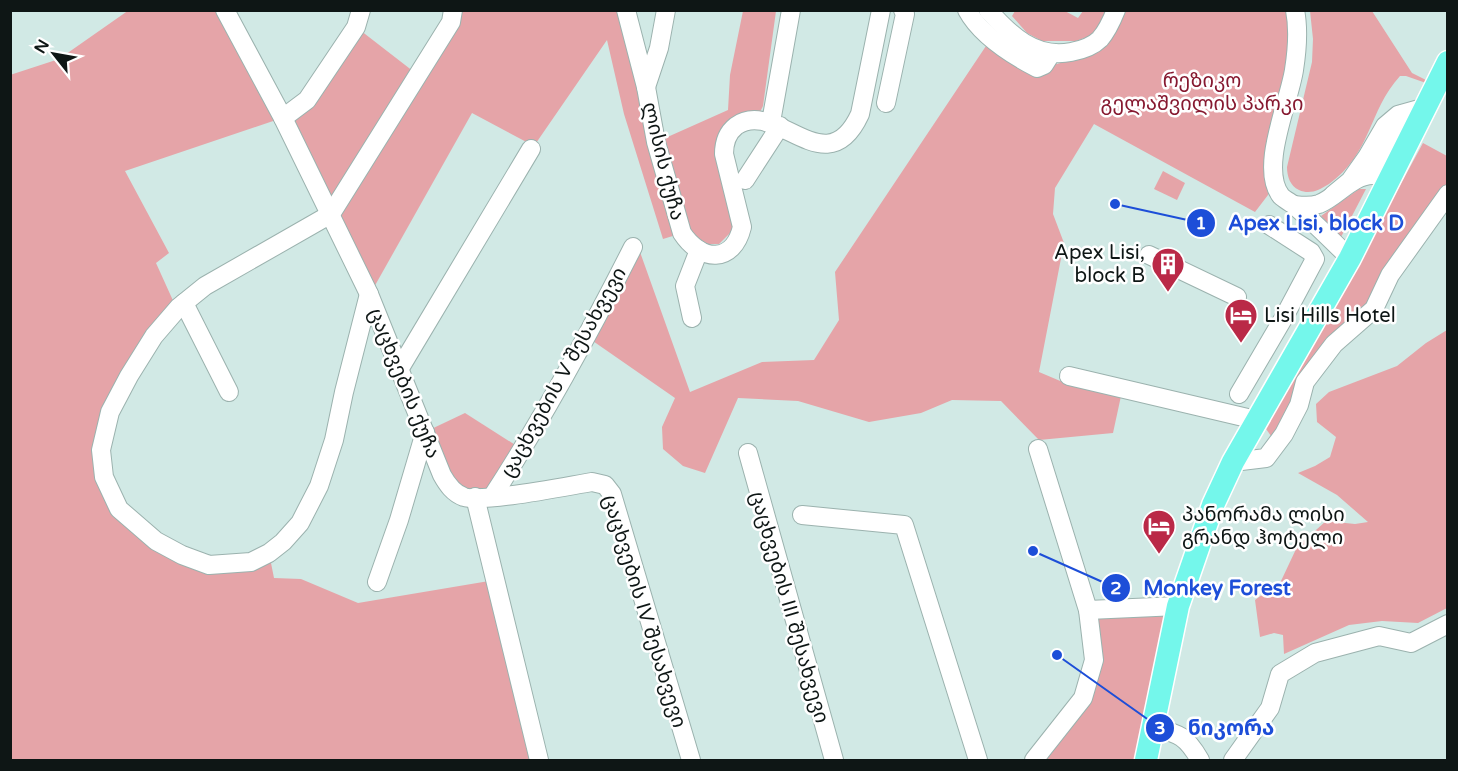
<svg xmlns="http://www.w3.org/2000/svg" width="1458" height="771" viewBox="0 0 1458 771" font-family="'Varela Round','Noto Sans Georgian',sans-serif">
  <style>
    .green { fill: #e5a4a8 }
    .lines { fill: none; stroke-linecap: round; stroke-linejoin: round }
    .minor-casing { stroke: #9bb2ae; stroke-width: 20 }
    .major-casing { stroke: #fff; stroke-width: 25 }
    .minor { stroke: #fff; stroke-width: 18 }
    .major { stroke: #74f7eb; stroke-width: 22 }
    .labels { text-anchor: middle; stroke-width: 5; stroke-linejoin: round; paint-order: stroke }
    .park-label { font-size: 20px; fill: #861930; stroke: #fff }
    .street-label { font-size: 20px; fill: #0e1615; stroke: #fff }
    .poi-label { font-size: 20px; fill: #0e1615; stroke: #fff; text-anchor: start }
    .leader { fill: none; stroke: #1d4ed8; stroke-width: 2 }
    .callout-dot { fill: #1d4ed8; stroke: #fff; stroke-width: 2 }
    .mark-label { font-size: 18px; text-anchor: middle; font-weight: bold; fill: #fff }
    .callout-label { font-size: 21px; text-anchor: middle; font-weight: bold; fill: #1d4ed8; stroke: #fff; stroke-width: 5; stroke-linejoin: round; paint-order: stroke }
  </style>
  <rect width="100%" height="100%" fill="#d1e9e5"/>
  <g class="green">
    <polygon points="129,10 225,11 283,118 356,27 418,75 331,214 282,118 125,171 169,253 156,263 175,305 129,376 101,450 119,509 209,565 269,553 274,578 301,579 358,603 495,580 539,760 11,760 10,75 59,59"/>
    <polygon points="1063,10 1078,18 1083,11 1109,11 1095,34 1076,41 1042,41 1027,33 1012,16 1015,11"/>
    <polygon points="458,11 620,11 676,235 663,239 624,114 607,40 534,146 472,113 373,289 337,212"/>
    <polygon points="743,11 776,11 763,106 759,114 725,129 733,230 719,244 708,244 691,234 663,139 728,110 730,75"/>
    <polygon points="1126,11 1290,11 1294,41 1267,160 1268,195 1255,212 1094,124 1055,188 1053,214 1064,243 1039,372 1065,383 1121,396 1113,433 1039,440 1001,401 952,400 921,413 869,422 798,401 738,398 705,473 683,466 663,449 662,427 675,398 590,339 640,252 690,392 762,362 814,360 839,320 835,272 996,31 1040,59 1057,64 1096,52 1118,27"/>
    <path d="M1310,11H1372L1412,73L1428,81L1426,83L1406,76H1400C1368,111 1372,153 1329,184C1319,190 1310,195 1299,190C1290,186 1287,176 1287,167L1312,62L1313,39Z"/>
    <polygon points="1423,143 1447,156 1447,187 1370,307 1282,425 1271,436 1264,426 1359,261"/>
    <polygon points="1163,171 1185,183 1177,200 1154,189"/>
    <polygon points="1359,189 1366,189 1341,237 1321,216"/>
    <polygon points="1447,330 1447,608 1418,623 1382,621 1349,625 1284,654 1283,635 1274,633 1260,637 1255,600 1281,581 1297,547 1326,521 1355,524 1368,522 1337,495 1298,473 1315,466 1330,457 1336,437 1317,422 1316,404 1329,392 1397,366 1426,343"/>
    <polygon points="465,413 520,448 492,497 466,498 425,432"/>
    <polygon points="1178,606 1146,760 1034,760 1083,698 1088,610"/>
  </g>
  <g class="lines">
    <g class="minor-casing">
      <g id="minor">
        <path d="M225,10L283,118L369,294L442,475C447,484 453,493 464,497C484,503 567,486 592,482L605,485L612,494L691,760"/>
        <path d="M626,10L646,87L656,142L682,233C701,262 733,264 742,227L724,154C724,143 727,133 736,126C776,97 826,188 860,114L881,10"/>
        <path d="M967,10C981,36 1012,55 1037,68L1044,65L1051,54"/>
        <path d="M988,10C1010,35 1035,59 1071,52C1082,50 1092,47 1100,39C1107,31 1112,20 1116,10"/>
        <path d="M1295,10C1299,30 1297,51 1294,70C1289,103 1259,168 1281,196C1285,200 1292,203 1296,207C1315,223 1332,241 1350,258"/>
        <polyline points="646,87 659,48 666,10"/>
        <polyline points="886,103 905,14 903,10"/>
        <polyline points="283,118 307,100 356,27 361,10"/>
        <polyline points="771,122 791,10"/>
        <path d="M1367,175C1384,160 1402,137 1403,114"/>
        <polyline points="745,180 780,126"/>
        <polyline points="1333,195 1350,181 1367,157 1385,126 1398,115 1423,108"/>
        <path d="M1295,205C1303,206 1310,207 1319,204C1337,197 1353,174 1374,175C1379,175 1384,177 1388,178"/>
        <polyline points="1149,255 1237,297"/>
        <polyline points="369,294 344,392 334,440 319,486 300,523 283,542 269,553 251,562 209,565 182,555 156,541 119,509 104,477 101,450 110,412 129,376 154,336 179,307 205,286 331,214 451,22 453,10"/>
        <polyline points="184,303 229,392"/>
        <polyline points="692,318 685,286 699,250"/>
        <polyline points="400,368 531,149"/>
        <polyline points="1069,376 1256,420"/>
        <polyline points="1239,394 1283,319 1315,259 1311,252 1269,225"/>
        <polyline points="748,453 834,760"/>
        <polyline points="1233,462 1266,458 1284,434 1299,405 1305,382 1334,344 1374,309 1390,275 1448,194"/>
        <polyline points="475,497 539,760"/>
        <path d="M492,497C544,417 590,332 633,247"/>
        <polyline points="802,515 904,525 978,760"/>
        <polyline points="377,582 399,520 425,432"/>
        <polyline points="1088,610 1178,606"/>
        <path d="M1153,727C1180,734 1186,736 1200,760"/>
        <polyline points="1034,760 1083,698 1094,660 1088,610 1038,449"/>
        <polyline points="1233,760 1270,708 1280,674 1315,653 1379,636 1411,643 1448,624"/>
      </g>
    </g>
    <g class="major-casing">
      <polyline id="major" points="1146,760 1178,606 1213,505 1233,462 1350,258 1448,62"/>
    </g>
    <use href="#minor" class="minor"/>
    <use href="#major" class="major"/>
  </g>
  <defs>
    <g id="building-pin" transform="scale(1.725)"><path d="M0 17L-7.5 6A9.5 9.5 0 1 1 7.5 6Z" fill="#ba2947" stroke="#fff"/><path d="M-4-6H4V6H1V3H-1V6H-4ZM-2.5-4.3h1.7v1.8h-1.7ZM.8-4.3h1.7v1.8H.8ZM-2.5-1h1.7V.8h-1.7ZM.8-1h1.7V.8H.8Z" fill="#fff"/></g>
    <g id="hotel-pin" transform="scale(1.725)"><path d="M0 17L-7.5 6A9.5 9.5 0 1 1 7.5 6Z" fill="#ba2947" stroke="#fff"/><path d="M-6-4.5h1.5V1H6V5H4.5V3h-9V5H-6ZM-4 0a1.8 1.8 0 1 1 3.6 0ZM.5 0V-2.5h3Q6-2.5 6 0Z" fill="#fff"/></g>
  </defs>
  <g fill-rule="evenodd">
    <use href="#building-pin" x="1168" y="264"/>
    <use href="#hotel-pin" x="1241" y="315"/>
    <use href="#hotel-pin" x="1159" y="526"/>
  </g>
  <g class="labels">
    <g class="park-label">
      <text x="1202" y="87">რეზიკო<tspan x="1202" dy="23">გელაშვილის პარკი</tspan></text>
    </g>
    <g class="street-label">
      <text transform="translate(664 161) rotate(76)" y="7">ლისის ქუჩა</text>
      <text transform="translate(563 372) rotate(-61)" y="7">ცაცხვების V შესახვევი</text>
      <text transform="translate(405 383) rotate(68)" y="7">ცაცხვების ქუჩა</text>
      <text transform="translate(790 607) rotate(74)" y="7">ცაცხვების III შესახვევი</text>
      <text transform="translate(645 611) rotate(73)" y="7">ცაცხვების IV შესახვევი</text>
    </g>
    <g class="poi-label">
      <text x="1145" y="259" text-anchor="end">Apex Lisi,<tspan x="1145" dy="23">block B</tspan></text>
      <text x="1264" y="322">Lisi Hills Hotel</text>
      <text x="1182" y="521">პანორამა ლისი<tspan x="1182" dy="23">გრანდ ჰოტელი</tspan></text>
    </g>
  </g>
  <path class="leader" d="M1115 204L1201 223M1033 551L1116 588M1057 655L1160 728"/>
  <g class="callout-dot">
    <circle cx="1115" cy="204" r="6"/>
    <circle cx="1033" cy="551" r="6"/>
    <circle cx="1057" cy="655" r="6"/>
    <circle cx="1201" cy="223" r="15"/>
    <circle cx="1116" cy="588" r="15"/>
    <circle cx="1160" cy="728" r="15"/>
  </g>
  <g class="mark-label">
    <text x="1201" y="229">1</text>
    <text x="1116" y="594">2</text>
    <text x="1160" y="734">3</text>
  </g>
  <g class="callout-label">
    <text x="1316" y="230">Apex Lisi, block D</text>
    <text x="1217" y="595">Monkey Forest</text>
    <text x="1231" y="735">ნიკორა</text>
  </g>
  <rect width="1458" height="771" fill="none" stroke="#0e1615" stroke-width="24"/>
  <g transform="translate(54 54) rotate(301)" stroke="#ffffff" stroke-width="4.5" paint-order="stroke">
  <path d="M0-4.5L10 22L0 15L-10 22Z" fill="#0e1615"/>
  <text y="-9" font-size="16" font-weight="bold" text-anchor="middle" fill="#0e1615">N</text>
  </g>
</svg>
